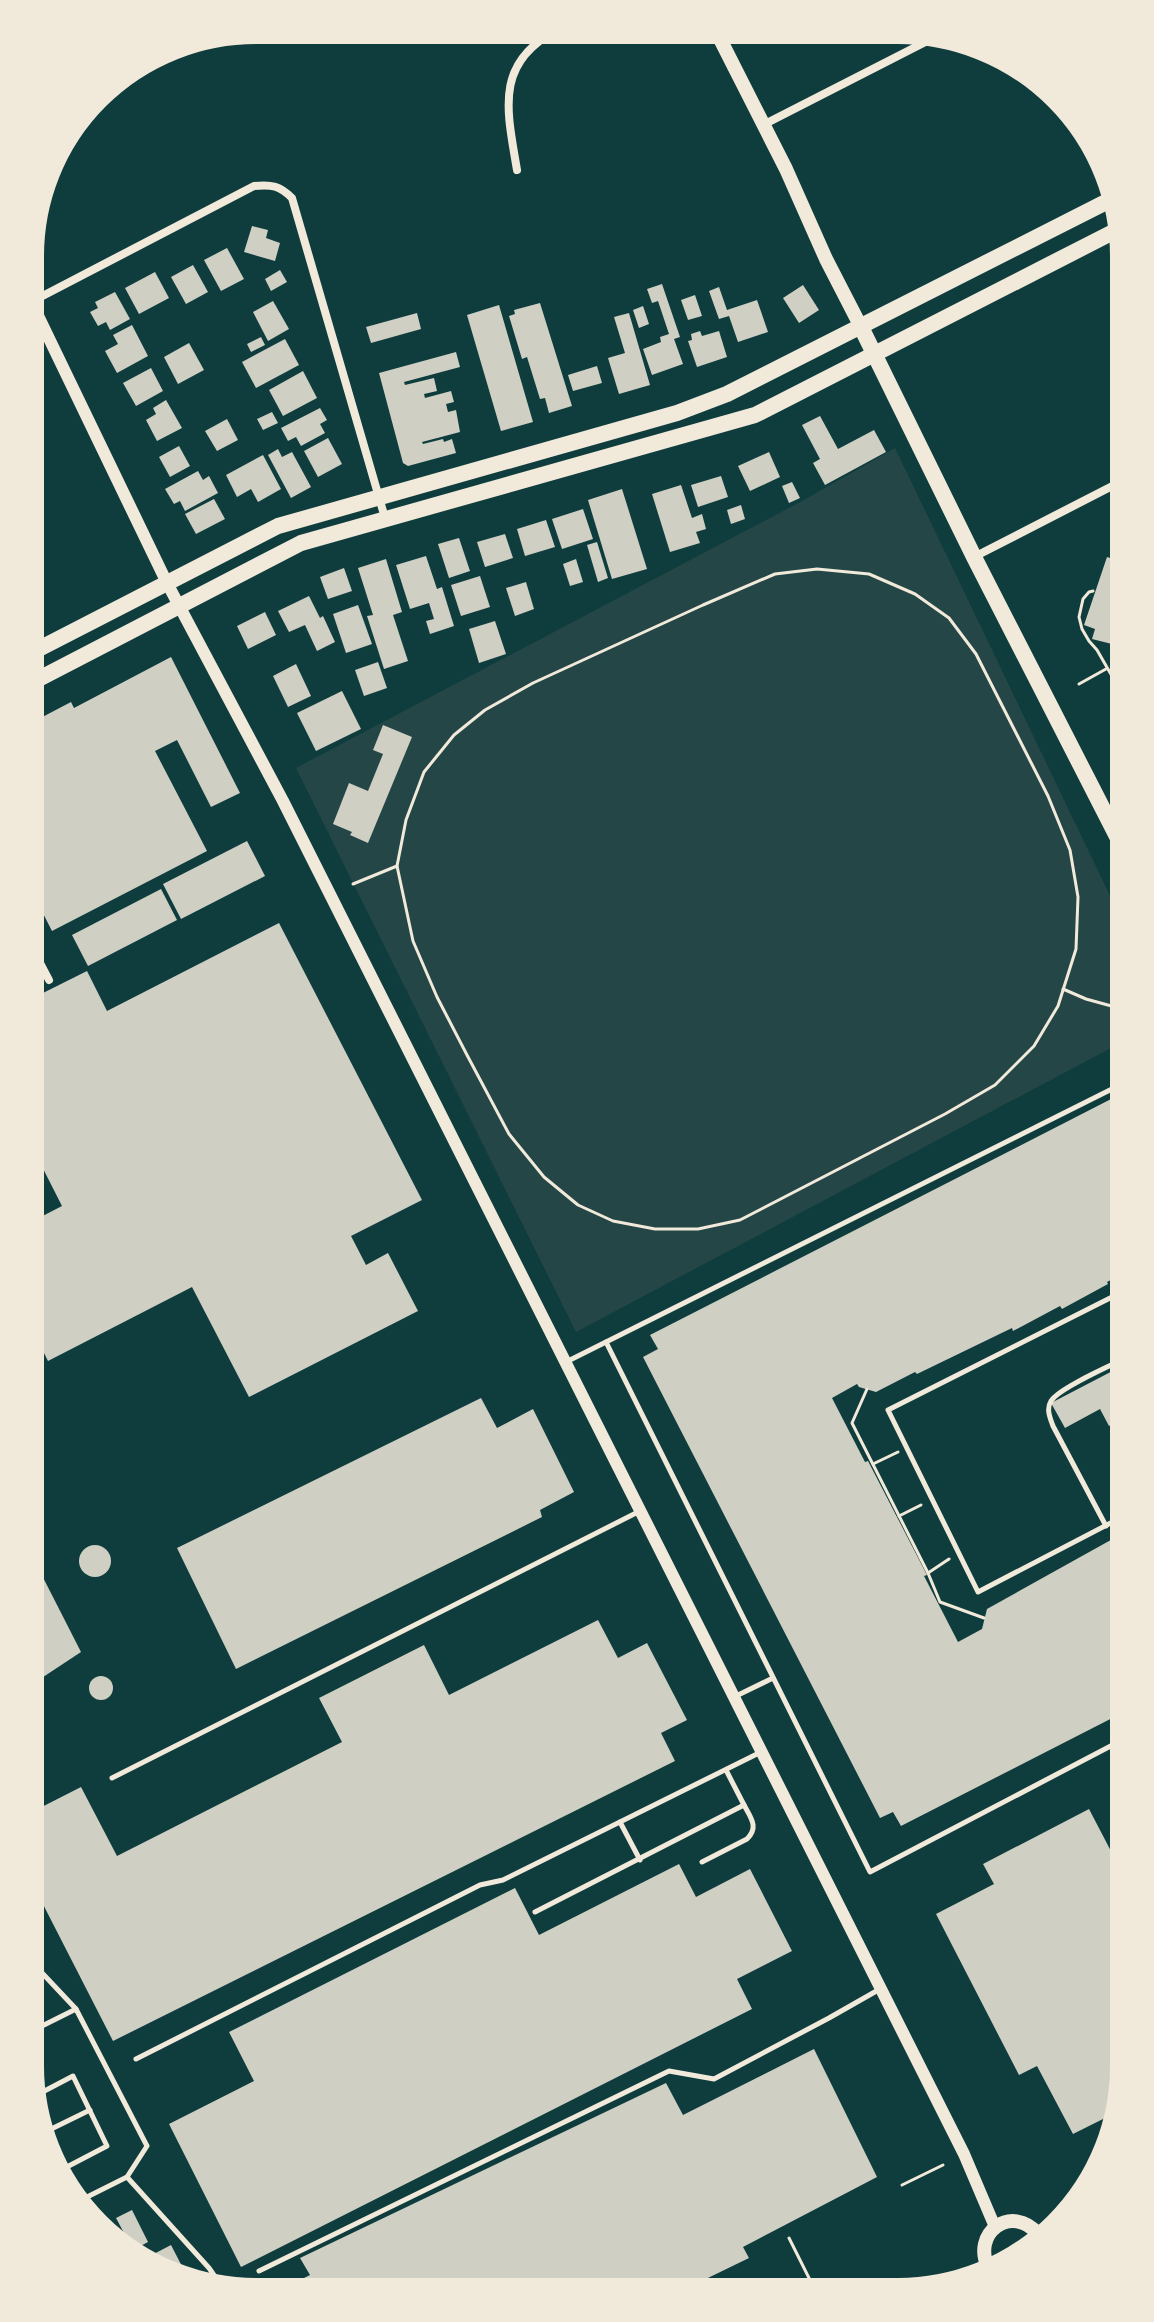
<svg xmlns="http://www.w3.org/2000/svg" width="1154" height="2322" viewBox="0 0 1154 2322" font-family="'Sofia Sans Condensed',sans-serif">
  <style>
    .green { fill: #244646 }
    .building { fill: #cfcfc3 }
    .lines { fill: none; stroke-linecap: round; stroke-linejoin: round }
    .path { stroke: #f1e9da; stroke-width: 3 }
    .service { stroke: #f1e9da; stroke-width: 5 }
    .minor { stroke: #f1e9da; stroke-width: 8 }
    .tertiary { stroke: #f1e9da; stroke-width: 12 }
    .secondary { stroke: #f1e9da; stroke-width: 14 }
    .primary { stroke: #f1e9da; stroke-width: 16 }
    .trunk { stroke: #f1e9da; stroke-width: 16 }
    .rim { fill: none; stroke: #f1e9da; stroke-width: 4 }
  </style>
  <rect width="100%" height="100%" fill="#0f3d3e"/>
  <polygon class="green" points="895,448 1126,929 1126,1040 576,1332 296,768 804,500"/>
  <g class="building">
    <polygon points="252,226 268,230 266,238 280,243 275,261 244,252"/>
    <polygon points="227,248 244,279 221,291 204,260"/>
    <polygon points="193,265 208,292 186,304 171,277"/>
    <polygon points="280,270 287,282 271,291 265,279"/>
    <polygon points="155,272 169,298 139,314 125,288"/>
    <polygon points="662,284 680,337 674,339 683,364 652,375 643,349 661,342 660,337 669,334 658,301 652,303 647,289"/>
    <polygon points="803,285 819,310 799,323 783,298"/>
    <polygon points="719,287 727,310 757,300 768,332 738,342 729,316 719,319 709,291"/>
    <polygon points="115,292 130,319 110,330 106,322 98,326 90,312 98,308 95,302"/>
    <polygon points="695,295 702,316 688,320 681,300"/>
    <polygon points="273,301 289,329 268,341 253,312"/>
    <polygon points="540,303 572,406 549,413 545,398 540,399 527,357 522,359 509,316 515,314 514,310"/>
    <polygon points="499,305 533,422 501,431 467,315"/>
    <polygon points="643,306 649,324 639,328 633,310"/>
    <polygon points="417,313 421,329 371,343 366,327"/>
    <polygon points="629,313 650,385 619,394 608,358 625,353 614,317"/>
    <polygon points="132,325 148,356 117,373 105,351 118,344 113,335"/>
    <polygon points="700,331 702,336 719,331 727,357 697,367 688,341 692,340 691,334"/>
    <polygon points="261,337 265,345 251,352 247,344"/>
    <polygon points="285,339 299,365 256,388 242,362"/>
    <polygon points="189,343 204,370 178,384 164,357"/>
    <polygon points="456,352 460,367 404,382 405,385 434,378 437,391 424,394 425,398 451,391 454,402 446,404 448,412 456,410 460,432 422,442 423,444 443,439 444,442 452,439 456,453 408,466 403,463 379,373"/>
    <polygon points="597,366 602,383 573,391 568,375"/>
    <polygon points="151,368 163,391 136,406 123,383"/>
    <polygon points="303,371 317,398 283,416 269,390"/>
    <polygon points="166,400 182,428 157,441 146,420 156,414 153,408"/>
    <polygon points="320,408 327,420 320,424 325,433 301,446 296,437 288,441 281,428"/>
    <polygon points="272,412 278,423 263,430 257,419"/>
    <polygon points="820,416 838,449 874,430 886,452 825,485 813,463 820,459 802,425"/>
    <polygon points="227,419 238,440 217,451 205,431"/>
    <polygon points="328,438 342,464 318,477 304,451"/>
    <polygon points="179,446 190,466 170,477 159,457"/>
    <polygon points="278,449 282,457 292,452 311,487 291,498 268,455"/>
    <polygon points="769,452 780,477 750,491 738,466"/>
    <polygon points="263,455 281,489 258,502 251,489 237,497 226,475"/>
    <polygon points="198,471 203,480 209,476 218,493 185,511 180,501 174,504 165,489"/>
    <polygon points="721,476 728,497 698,507 691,485"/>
    <polygon points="792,482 800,498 789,503 782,486"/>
    <polygon points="681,485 692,518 702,514 706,529 696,532 700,543 670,552 652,494"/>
    <polygon points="622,489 647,569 612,579 588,500"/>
    <polygon points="214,499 225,519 196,534 185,514"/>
    <polygon points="741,505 745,519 731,524 727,510"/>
    <polygon points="583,509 593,539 562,549 552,519"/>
    <polygon points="546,520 555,547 525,556 517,529"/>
    <polygon points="505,534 513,558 485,567 477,542"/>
    <polygon points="459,538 470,571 449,578 438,544"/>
    <polygon points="597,542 608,578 598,582 587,545"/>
    <polygon points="426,556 437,589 442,587 454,626 430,634 426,621 434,619 429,603 410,609 396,565"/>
    <polygon points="1107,557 1126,563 1126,692 1115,664 1125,662 1117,640 1114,639 1112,644 1092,639 1095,629 1084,625"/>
    <polygon points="386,559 402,612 393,615 408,661 384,669 367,616 373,615 358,568"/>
    <polygon points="576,559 583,582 570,586 563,564"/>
    <polygon points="344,568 352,591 328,599 320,577"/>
    <polygon points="480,576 490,607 461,616 451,585"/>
    <polygon points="526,582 534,609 515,616 506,588"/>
    <polygon points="309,596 320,618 323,616 335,642 317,651 305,625 289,632 278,611"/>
    <polygon points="358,605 372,644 346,653 333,614"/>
    <polygon points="265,612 276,635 248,649 237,626"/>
    <polygon points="495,621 506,654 479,663 469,629"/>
    <polygon points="171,657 240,793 211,807 177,740 155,751 207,851 52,931 29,886 29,724 71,702 74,708"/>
    <polygon points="378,662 387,688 364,696 355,670"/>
    <polygon points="296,664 311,696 288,707 273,676"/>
    <polygon points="342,691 361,729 316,751 297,713"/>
    <polygon points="383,725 412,737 368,843 350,835 352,832 333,824 349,783 368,791 383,754 373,750"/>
    <polygon points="247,841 265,876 181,919 163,884"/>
    <polygon points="161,889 177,920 88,966 72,935"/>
    <polygon points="279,923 422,1200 351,1236 366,1265 388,1253 418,1311 249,1397 192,1287 48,1361 29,1323 29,1223 62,1206 29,1141 29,1047 31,1046 29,1042 29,1000 87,971 107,1011"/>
    <polygon points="1115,1097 1122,1111 1126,1109 1126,1272 1107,1282 1108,1284 1062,1309 1060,1306 1013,1331 1012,1328 917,1374 915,1372 876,1392 859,1387 857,1384 832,1398 865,1462 868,1461 927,1575 924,1576 958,1642 982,1629 987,1609 1118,1536 1117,1534 1126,1529 1126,1711 901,1826 893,1812 880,1818 643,1357 658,1349 650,1335"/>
    <polygon points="1126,1364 1126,1418 1109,1426 1100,1409 1065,1428 1051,1403"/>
    <polygon points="481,1398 497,1428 533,1409 574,1492 540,1510 542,1517 236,1669 177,1548"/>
    <circle cx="95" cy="1561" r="16"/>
    <polygon points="29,1550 81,1652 28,1687 28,1649"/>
    <polygon points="598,1620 618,1658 647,1643 687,1720 661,1733 675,1761 113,2041 28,1875 28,1814 81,1787 117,1856 342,1742 319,1698 424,1645 449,1695"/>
    <circle cx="101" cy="1688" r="12"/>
    <polygon points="1089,1809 1126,1880 1125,2081 1113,2114 1073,2134 1037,2066 1019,2075 936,1914 994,1884 983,1864"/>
    <polygon points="679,1864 696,1897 750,1869 792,1951 737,1979 752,2009 241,2267 169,2124 254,2081 229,2032 515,1888 539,1935"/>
    <polygon points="814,2049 877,2177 743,2247 749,2258 677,2293 281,2292 280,2290 310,2275 300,2258 666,2083 683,2115"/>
    <polygon points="132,2210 148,2242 133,2250 116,2218"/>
    <polygon points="171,2245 186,2274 148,2257"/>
  </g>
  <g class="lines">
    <g class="path">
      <polygon points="817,569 869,574 915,594 949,618 976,654 1048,796 1070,850 1078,897 1076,949 1058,1006 1034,1046 995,1085 945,1114 740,1220 698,1229 655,1229 613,1221 578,1205 544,1177 509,1134 467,1055 437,997 413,941 397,866 406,820 424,772 454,735 485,710 533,683 703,605 775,574"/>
      <polyline points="1093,591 1089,592 1083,599 1079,617 1082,629 1089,641 1097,650 1124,697 1126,733"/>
      <polyline points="1079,684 1106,669"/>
      <polyline points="353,884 397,866"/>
      <polyline points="1063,989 1086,999 1126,1010"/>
      <polyline points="867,1389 852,1423 928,1573 940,1602 984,1618"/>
      <polyline points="873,1464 898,1452"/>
      <polyline points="899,1516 921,1505"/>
      <polyline points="928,1573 949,1559"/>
      <polyline points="902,2185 943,2165"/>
      <polyline points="789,2238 817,2294"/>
    </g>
    <g class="service">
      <polyline points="1115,558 1126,536"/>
      <polyline points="606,1342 870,1872 1126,1738"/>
      <polyline points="566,1362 1126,1082"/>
      <polyline points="1126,1515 978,1592 888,1410 1126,1290"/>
      <path d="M1106,1526L1053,1426C1050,1418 1046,1409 1051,1401C1059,1388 1110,1366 1126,1358"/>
      <polyline points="734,1697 773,1678"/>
      <polyline points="112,1778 640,1511"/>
      <polyline points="1121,1794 1126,1804"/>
      <polyline points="620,1822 640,1860"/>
      <path d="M702,1862L747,1839C759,1827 751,1818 744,1805"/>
      <polyline points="535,1912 744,1805 726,1770"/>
      <polyline points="28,1958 76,2009"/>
      <polyline points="28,2033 76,2009 147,2146 127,2177 81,2200"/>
      <polyline points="136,2059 480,1885 503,1880 761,1752"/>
      <polyline points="33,2097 73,2076 107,2146 61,2170"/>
      <polyline points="39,2135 90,2110"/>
      <polyline points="127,2177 209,2268 225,2291"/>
      <polyline points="259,2271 669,2071 714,2079 829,2018 880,1989"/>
    </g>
    <g class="minor">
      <polyline points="763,125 943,33"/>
      <path d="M517,170C507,110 494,63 557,30"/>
      <path d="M31,302L254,186C272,184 280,186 292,198L385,518"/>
      <polyline points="974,557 1126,479"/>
      <polyline points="29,942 49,980"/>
    </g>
    <polyline class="tertiary" points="30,299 167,583 283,801 964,2154 995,2227"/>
    <g class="secondary">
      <polyline points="716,31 786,169 826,259 861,327"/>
      <path d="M989,2269C970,2233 1012,2203 1038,2234"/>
      <polyline points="971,2282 972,2281"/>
    </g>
    <polyline class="primary" points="861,327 974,557 1126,854"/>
    <g class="trunk">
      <polyline points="29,654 278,526 677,413 727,394 1116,197"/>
      <polyline points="29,684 301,543 755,415 1121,228"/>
    </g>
  </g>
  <path d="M0 0H1154V2322H0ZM256 42H898A214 214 0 0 1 1112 256V2066A214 214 0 0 1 898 2280H256A214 214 0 0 1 42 2066V256A214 214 0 0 1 256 42Z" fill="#f1e9da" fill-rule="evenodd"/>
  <path class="rim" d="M256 42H898A214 214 0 0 1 1112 256V2066A214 214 0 0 1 898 2280H256A214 214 0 0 1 42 2066V256A214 214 0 0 1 256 42Z"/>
</svg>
